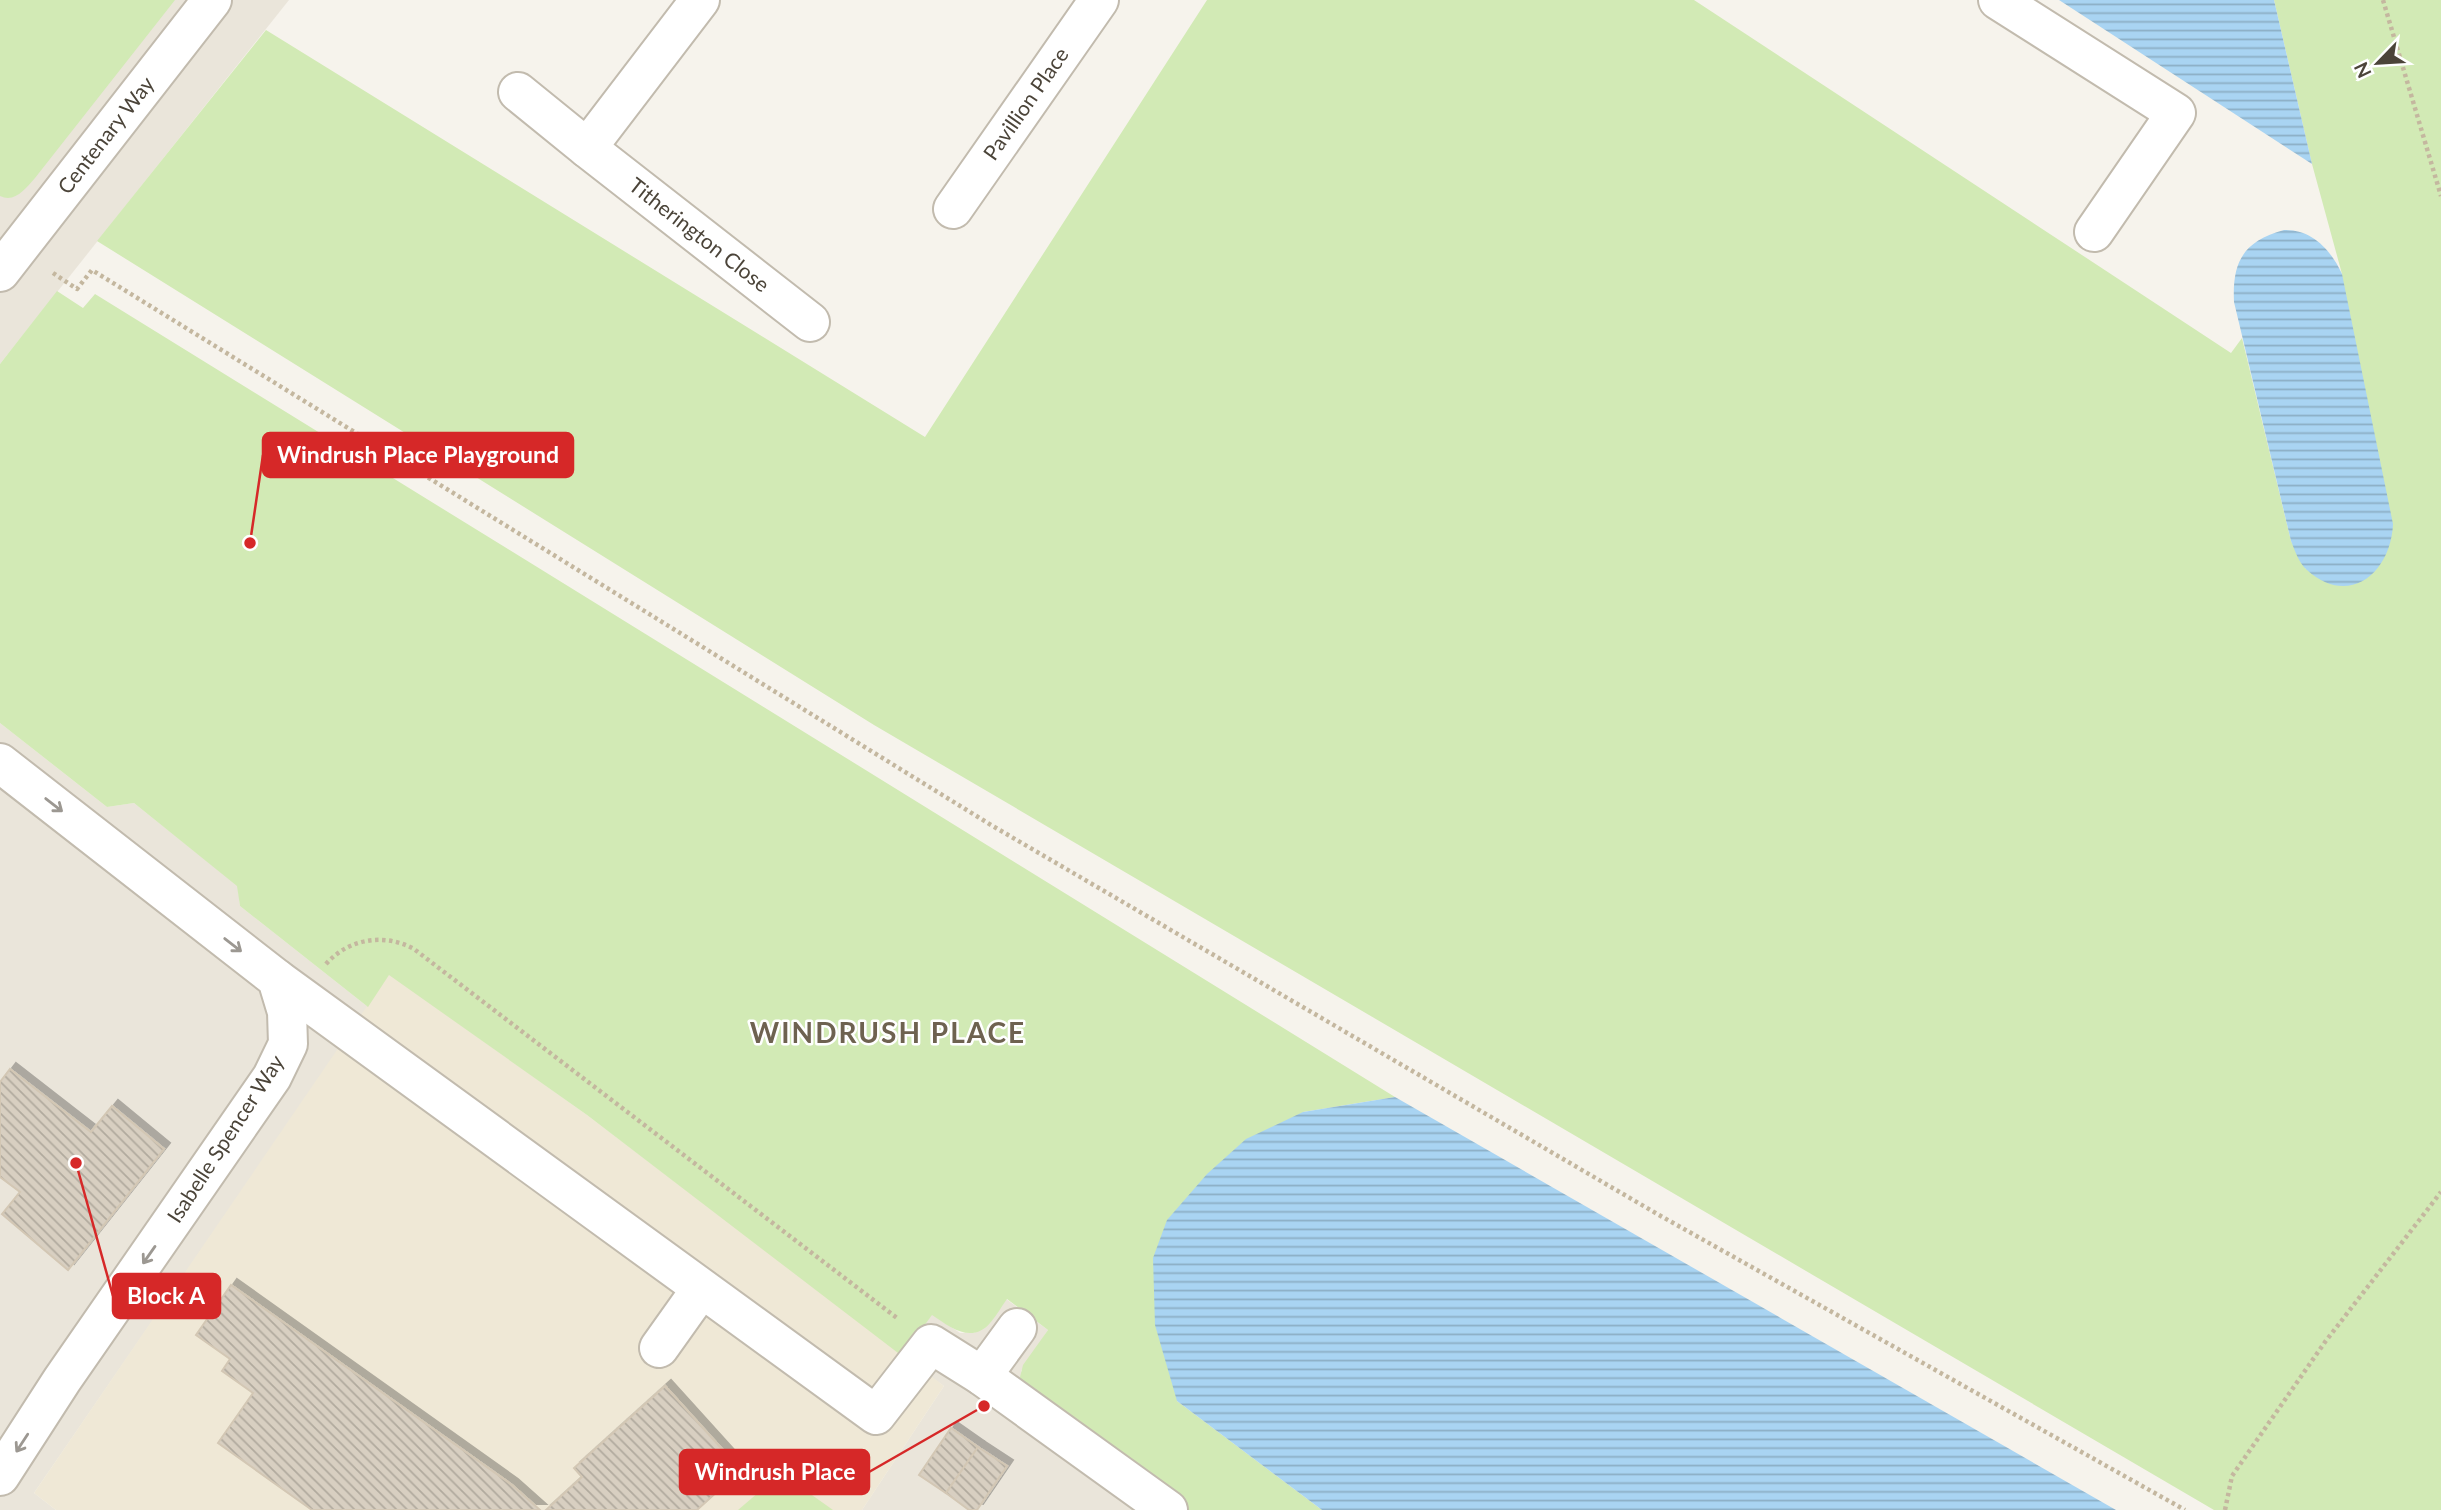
<svg xmlns="http://www.w3.org/2000/svg" width="2441" height="1510" viewBox="0 0 2441 1510" font-family="Lato,sans-serif">
  <style>
    .residential { fill: #eae5da }
    .education { fill: #efe8d6 }
    .green { fill: #d2eab5 }
    .water { fill: url(#water-rules) }
    .building { fill: url(#building-back-hatch); stroke: #d3c7b4; stroke-width: 2; filter: url(#shadow) }
    .lines { fill: none; stroke-linecap: round; stroke-linejoin: round }
    .minor-casing { stroke: #c2bbae; stroke-width: 42 }
    .path { stroke: #c4b79f; stroke-width: 4.5; stroke-dasharray: 3.5 3.5; stroke-linecap: butt }
    .minor { stroke: #fff; stroke-width: 38 }
    .oneway { stroke: #9c9892 }
    .labels { text-anchor: middle; stroke-width: 5; stroke-linejoin: round; paint-order: stroke }
    .street-label { font-size: 21px; fill: #4b4439; stroke: #fff }
    .district-label { font-size: 28px; font-weight: bold; letter-spacing: 2px; fill: #6e6250; stroke: #fff }
    .leader { fill: none; stroke: #d62828; stroke-width: 2.5 }
    .callout-dot { fill: #d62828; stroke: #fff; stroke-width: 2.5 }
    .callout { fill: #d62828; stroke: #d62828; stroke-width: 2.5 }
    .callout-label { font-size: 23px; text-anchor: middle; font-weight: bold; fill: #fff }
  </style>
  <defs>
    <pattern id="water-rules" width="6" height="5" patternUnits="userSpaceOnUse" patternTransform="scale(1.75)"><rect width="6" height="5" fill="#a9d4f2"/><path d="M0 2.5h6" fill="none" stroke="#8caec5"/></pattern>
    <pattern id="building-back-hatch" width="6" height="6" patternUnits="userSpaceOnUse" patternTransform="scale(1.75)"><rect width="6" height="6" fill="#d8cfc1"/><path d="M-1 5l2 2M0 0l6 6M5-1l2 2" fill="none" stroke="#b1aa9e"/></pattern>
    <filter id="shadow"><feDropShadow dx="6" dy="-6" stdDeviation="0" flood-color="#0004"/></filter>
  </defs>
  <rect width="100%" height="100%" fill="#f6f3ec"/>
  <g class="residential">
    <polygon points="0,0 289,0 0,364"/>
    <polygon points="0,723 107,807 134,803 238,886 240,906 368,1007 34,1493 56,1510 0,1510"/>
    <polygon points="1006,1299 1048,1330 1021,1371 1043,1411 1188,1510 862,1510 944,1386 902,1356 932,1314 960,1333 974,1333 990,1323"/>
  </g>
  <polygon class="education" points="389,974 587,1115 944,1386 862,1510 56,1510 34,1493"/>
  <g class="green">
    <path d="M0,0H175L35,178C25,189 15,203 0,196Z"/>
    <polygon points="1207,0 1694,0 2231,353 2242,338 2291,541 2306,569 2342,274 2312,164 2274,0 2441,0 2441,1510 2214,1510 874,725 97,241 266,30 925,437"/>
    <path d="M57,291L83,308L95,294L1395,1097L1303,1112L1177,1401L1322,1510H1188L1043,1411L1021,1384L1020,1377L1023,1365L1048,1330L1007,1299C1001,1307 997,1315 991,1322C972,1345 950,1327 932,1315L902,1356L587,1115L389,975L368,1007L240,906L237,886L134,803L107,807L0,723V364Z"/>
    <polygon points="781,1473 833,1510 738,1510"/>
  </g>
  <g class="water">
    <polygon points="2059,0 2274,0 2312,164"/>
    <path d="M2284,230C2312,229 2331,250 2342,274L2393,524C2391,573 2349,608 2307,570C2299,563 2295,551 2291,541L2234,302C2232,261 2244,241 2284,230Z"/>
    <polygon points="1395,1097 2116,1510 1322,1510 1177,1401 1155,1325 1153,1258 1167,1220 1207,1174 1246,1139 1303,1112"/>
  </g>
  <g class="building">
    <polygon points="10,1069 91,1132 112,1106 164,1149 68,1270 2,1214 20,1192 0,1177 0,1082"/>
    <polygon points="231,1285 512,1485 540,1510 312,1510 218,1443 253,1393 222,1371 230,1359 196,1335"/>
    <polygon points="665,1386 741,1470 697,1510 546,1510 582,1477 574,1468"/>
    <polygon points="951,1428 978,1447 946,1493 919,1475"/>
    <polygon points="978,1447 1007,1466 977,1510 969,1510 946,1493"/>
  </g>
  <g class="lines">
    <g class="minor-casing">
      <g id="minor">
        <polyline points="1998,0 2176,113 2094,232"/>
        <polyline points="518,92 587,148 700,0"/>
        <path id="s1" d="M587,148L810,322"/>
        <path id="s2" d="M953,209L1099,0"/>
        <path id="s3" d="M0,272L212,0"/>
        <polyline points="0,763 277,979 287,1012 288,1044 272,1077 62,1380 0,1476"/>
        <polyline points="277,979 876,1415 931,1344 982,1376 1168,1510"/>
        <polyline points="659,1348 701,1289"/>
        <polyline points="982,1376 1017,1328"/>
      </g>
    </g>
    <g class="path">
      <polyline points="2383,0 2441,196"/>
      <polyline points="53,273 77,289 92,270 991,825 1659,1215 2185,1510"/>
      <path d="M326,964C349,938 385,933 414,949L897,1318"/>
      <polyline points="2225,1510 2232,1476 2325,1342 2441,1192"/>
    </g>
    <use href="#minor" class="minor"/>
  </g>
  <defs><path id="oneway-shaft" d="M-6 0H5M1.5-3L5.5 0L1.5 3" fill="none" stroke-width="1.6" stroke-linecap="round" stroke-linejoin="round" transform="scale(1.75)"/></defs>
  <g class="oneway">
    <use href="#oneway-shaft" transform="translate(54 805) rotate(38)"/>
    <use href="#oneway-shaft" transform="translate(233 945) rotate(38)"/>
    <use href="#oneway-shaft" transform="translate(149 1255) rotate(125)"/>
    <use href="#oneway-shaft" transform="translate(22 1443) rotate(123)"/>
  </g>
  <g class="labels">
    <g class="street-label">
      <text dy="7" stroke="none"><textPath href="#s2" startOffset="128">Pavillion Place</textPath></text>
      <text dy="7" stroke="none"><textPath href="#s3" startOffset="173">Centenary Way</textPath></text>
      <text dy="7" stroke="none"><textPath href="#s1" startOffset="142">Titherington Close</textPath></text>
      <text transform="translate(226 1139) rotate(-57)" y="7">Isabelle Spencer Way</text>
    </g>
    <g class="district-label">
      <text x="888" y="1043">WINDRUSH PLACE</text>
    </g>
  </g>
  <path class="leader" d="M250 543L263 455M76 1163L113 1296M984 1406L869 1472"/>
  <g class="callout-dot">
    <circle cx="250" cy="543" r="7"/>
    <circle cx="76" cy="1163" r="7"/>
    <circle cx="984" cy="1406" r="7"/>
  </g>
  <g class="callout">
    <rect x="263" y="433" width="310" height="44" rx="7"/>
    <rect x="113" y="1274" width="107" height="44" rx="7"/>
    <rect x="680" y="1450" width="189" height="44" rx="7"/>
  </g>
  <g class="callout-label">
    <text x="418" y="463">Windrush Place Playground</text>
    <text x="166" y="1304">Block A</text>
    <text x="775" y="1480">Windrush Place</text>
  </g>
  <g transform="translate(2378 63) rotate(245)" stroke="#ffffff" stroke-width="5" paint-order="stroke">
  <path d="M0-5L12 26L0 18L-12 26Z" fill="#4b4439"/>
  <text y="-10" font-size="19" font-weight="bold" text-anchor="middle" fill="#4b4439">N</text>
  </g>
</svg>
